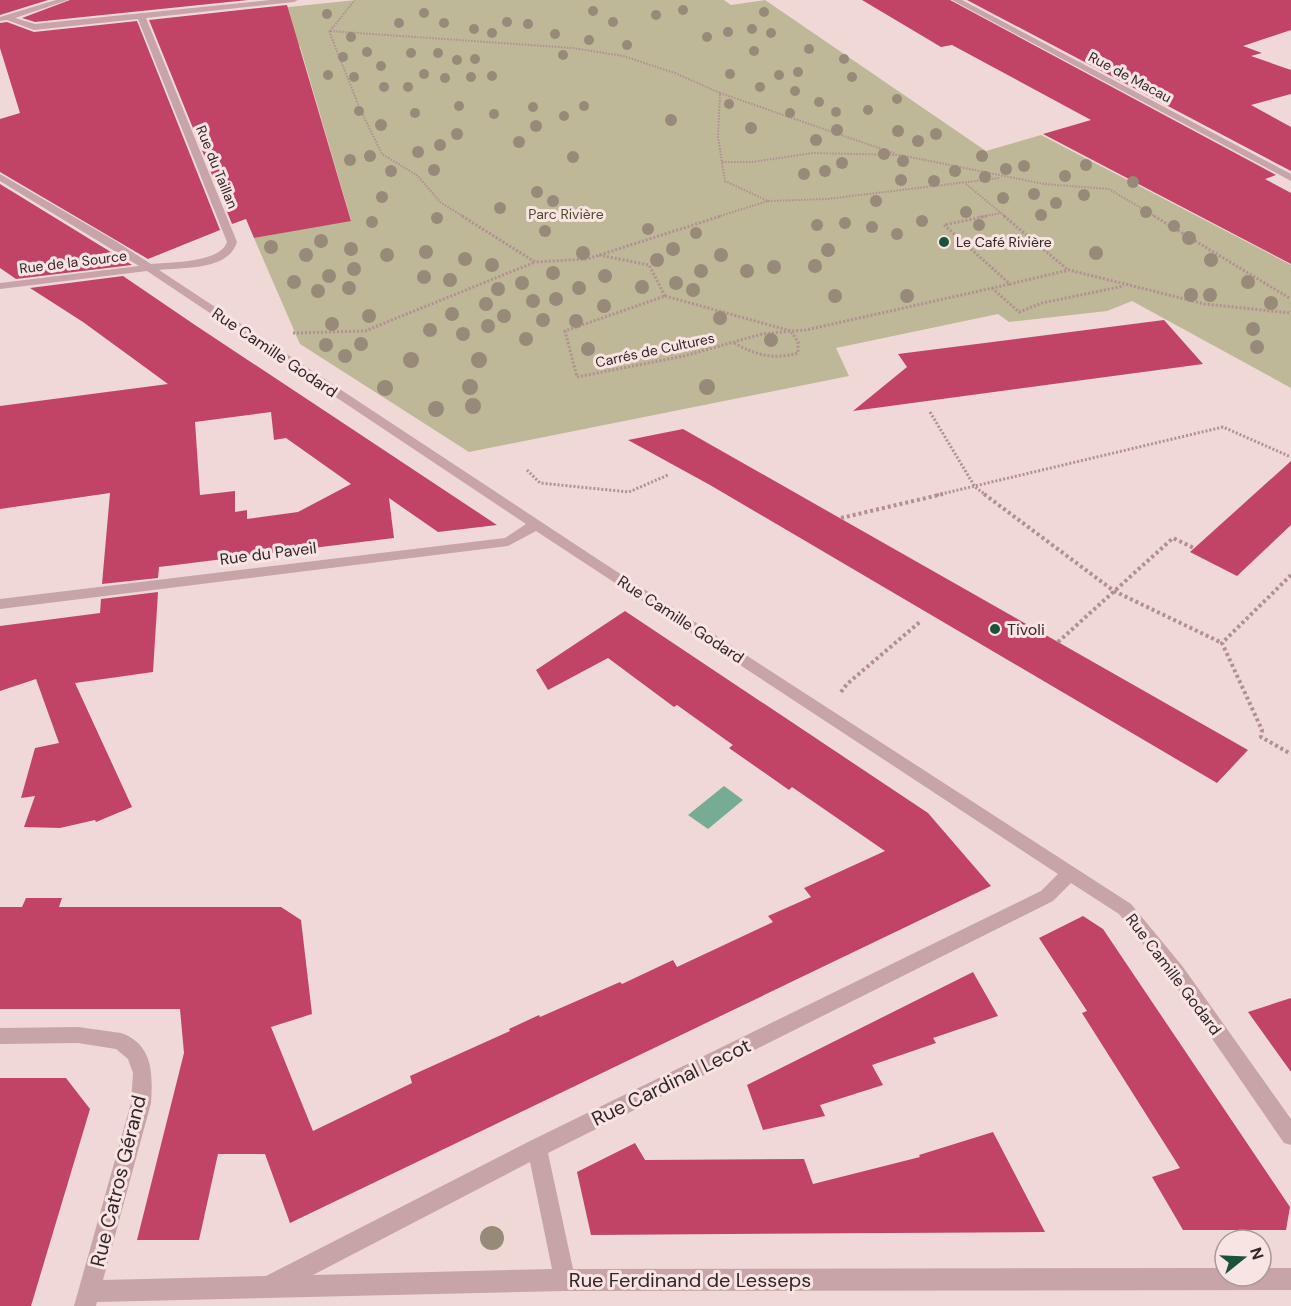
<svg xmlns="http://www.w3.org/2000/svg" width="1291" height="1306" viewBox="0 0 1291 1306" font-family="'DM Sans',sans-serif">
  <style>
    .green { fill: #beb798 }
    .water { fill: #78ab93 }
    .building { fill: #c14466; fill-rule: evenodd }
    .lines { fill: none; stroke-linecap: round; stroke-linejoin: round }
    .path-far2 { stroke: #b28f92; stroke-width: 2; stroke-dasharray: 1.5 1.5; stroke-linecap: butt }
    .path-far1 { stroke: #b28f92; stroke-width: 3; stroke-dasharray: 2 2; stroke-linecap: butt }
    .path { stroke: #b28f92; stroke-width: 4; stroke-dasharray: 3 3; stroke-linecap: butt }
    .minor { fill: #c7a4a6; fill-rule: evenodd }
    .tree { fill: #988a78 }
    .poi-dot { fill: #1d523a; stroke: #f8e4e3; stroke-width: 2 }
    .labels { text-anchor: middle; stroke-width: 6; stroke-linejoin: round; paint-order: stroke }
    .far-street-label { font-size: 14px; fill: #332528; stroke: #f8e4e3 }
    .far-park-label { font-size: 14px; fill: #504a2a; stroke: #f8e4e3 }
    .far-poi-label { font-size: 14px; fill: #332528; stroke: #f8e4e3; text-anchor: start }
    .street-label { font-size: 16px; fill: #332528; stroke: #f8e4e3 }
    .poi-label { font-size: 16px; fill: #332528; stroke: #f8e4e3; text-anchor: start }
    .near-street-label { font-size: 20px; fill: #332528; stroke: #f8e4e3 }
  </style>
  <rect width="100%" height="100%" fill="#f0d8d7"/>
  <polygon class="green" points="356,0 724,0 731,5 765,0 986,151 1041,135 1291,265 1291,388 1132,301 1107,311 1009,322 998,314 836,348 849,376 469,452 300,344 254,238 351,220 300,46 271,50 260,10"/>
  <polygon class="water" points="724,786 743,800 708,829 688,815"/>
  <g class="building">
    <polygon points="0,0 48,0 0,15"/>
    <polygon points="70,0 248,0 35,22 22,18"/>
    <polygon points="862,0 950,0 1276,175 1265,179 1291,193 1291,264 1043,134 1091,120 952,45 941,47"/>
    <polygon points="967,0 1291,0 1291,30 1243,46 1262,53 1251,56 1291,70 1291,94 1251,105 1291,127 1291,171"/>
    <polygon points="287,5 351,221 254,238 246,219 232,224 149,20"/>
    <polygon points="137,21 220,230 148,259 0,172 0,119 20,113 0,48 0,23 7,22 34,32"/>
    <polygon points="0,184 132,265 16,279 0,268"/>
    <path d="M123,276L195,325L497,525L438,532L389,498L394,538L159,567L158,578L102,584L110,493L0,509V406L168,384L83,322L30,288ZM271,412L274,440L286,438L351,484L298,512L247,519V510L235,512V491L200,495L195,422Z"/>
    <polygon points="1164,320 1203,364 853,411 907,367 898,354"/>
    <polygon points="683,429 1058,642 1248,750 1217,783 710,485 628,440"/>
    <polygon points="1291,461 1291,525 1237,576 1190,552"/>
    <polygon points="158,592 153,672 75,683 132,807 96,822 95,820 60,828 24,827 35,796 21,798 35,748 59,743 36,679 0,691 0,626 100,613 101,599"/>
    <polygon points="625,611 928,813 991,886 290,1223 265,1154 218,1154 199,1240 137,1240 184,1053 180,1009 0,1009 0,907 22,907 26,898 62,898 59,907 281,907 301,920 312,1014 271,1027 313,1131 412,1083 410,1076 510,1031 509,1029 539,1015 540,1017 620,982 622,984 673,960 677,967 773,922 768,916 811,897 804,888 885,851 792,787 789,790 729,748 733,745 677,705 674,707 608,658 548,690 536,670"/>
    <polygon points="1083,916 1103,929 1290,1207 1286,1230 1183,1230 1152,1177 1180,1168 1082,1013 1087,1011 1039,938"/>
    <polygon points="973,972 998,1016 933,1038 936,1043 872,1065 883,1085 820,1105 825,1116 763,1130 747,1085"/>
    <polygon points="1291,998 1291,1072 1248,1012"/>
    <polygon points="0,1078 66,1078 90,1109 31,1306 0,1306"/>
    <polygon points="993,1132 1045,1232 591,1235 577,1172 635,1143 645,1160 804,1159 813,1184 920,1157 919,1155"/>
  </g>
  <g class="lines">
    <g class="path-far2">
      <polyline points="330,31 355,0"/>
      <polyline points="720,93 896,154"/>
      <polyline points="722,162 752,162 813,153 900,155 1044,184 1109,189 1156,217"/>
      <polyline points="966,184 1006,217"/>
      <polyline points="768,201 827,199 1000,178"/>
      <polyline points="464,217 440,202 418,176 382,154 360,109 329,31 573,48 623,56 675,73 720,93 718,137 725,181 768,201 717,217"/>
      <polyline points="980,217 1001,213"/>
    </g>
    <g class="path-far1">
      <polyline points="462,216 535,262 587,259 721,216"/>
      <polyline points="987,216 944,225 1010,284 1069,270 1205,304 1291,313"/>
      <polyline points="1004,216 1068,270"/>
      <polyline points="1154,216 1291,299"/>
      <polyline points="599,255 649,265 665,296"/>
      <polyline points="992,288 1019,312 1042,303 1124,286"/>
      <polygon points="665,296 791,331 762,334 684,356 577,377 565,331"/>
      <polyline points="293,333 365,331 535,262"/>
      <path d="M734,343C756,355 773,360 798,353V342L791,331L806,330L1010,284"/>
      <polyline points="930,412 975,487 986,495"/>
      <polyline points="527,470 540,483 629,492 668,475"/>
      <polyline points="937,495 1223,427 1291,457"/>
    </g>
    <g class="path">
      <polyline points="984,494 1114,591 1222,643"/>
      <polyline points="841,518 943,494"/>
      <polyline points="1291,575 1222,643 1262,730 1261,737 1291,754"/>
      <polyline points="1058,642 1173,538 1194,548"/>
      <polyline points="841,692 847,684 921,621"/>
    </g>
    <g class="minor">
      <path d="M56,0H68L15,18L35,24L270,0H298L294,2L146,18L237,242C228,271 184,267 159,270L602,562L1131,904L1183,967L1291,1119V1145L1284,1143L1171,979L1119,914L1071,883L1053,901L548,1153L573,1269L1225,1268V1276H1261V1268H1291V1290L565,1291L97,1302L96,1306H74L131,1103L133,1073L128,1059L116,1049L78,1043L0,1044V1028L78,1027L121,1033C153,1044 153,1074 151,1103L103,1280L266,1276L530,1141L1041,891L1058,874L536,531L508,546L0,609V599L505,538L526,524L147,271L0,289V283L139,266L0,181V174L117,242L151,264C171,262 220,263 227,242L138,19L34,30L7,20L0,21V17ZM530,1162L552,1269L313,1275Z"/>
      <polygon points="952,0 962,0 1291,174 1291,181"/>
    </g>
  </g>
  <g class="tree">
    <circle cx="683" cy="10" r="5"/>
    <circle cx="593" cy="11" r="5"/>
    <circle cx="764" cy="12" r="5"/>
    <circle cx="424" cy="13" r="5"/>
    <circle cx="327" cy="14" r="5"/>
    <circle cx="656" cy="15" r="5"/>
    <circle cx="507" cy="22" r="5"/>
    <circle cx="613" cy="22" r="5"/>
    <circle cx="399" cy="23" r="5"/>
    <circle cx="444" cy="23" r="5"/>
    <circle cx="528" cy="24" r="5"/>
    <circle cx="474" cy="29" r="5"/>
    <circle cx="752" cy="29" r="5"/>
    <circle cx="728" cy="32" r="5"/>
    <circle cx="492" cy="33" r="5"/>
    <circle cx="771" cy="33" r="5"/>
    <circle cx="555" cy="34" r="5"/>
    <circle cx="351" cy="37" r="5"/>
    <circle cx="707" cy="37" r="5"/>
    <circle cx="589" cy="40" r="5"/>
    <circle cx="627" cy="45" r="5"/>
    <circle cx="809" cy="49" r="5"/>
    <circle cx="754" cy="51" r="5"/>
    <circle cx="367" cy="52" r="5"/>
    <circle cx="411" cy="53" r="5"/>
    <circle cx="438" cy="53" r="5"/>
    <circle cx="563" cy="55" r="5"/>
    <circle cx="343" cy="57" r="5"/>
    <circle cx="475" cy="59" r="5"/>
    <circle cx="844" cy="59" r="5"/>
    <circle cx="457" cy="60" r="5"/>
    <circle cx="381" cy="66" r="5"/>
    <circle cx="798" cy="72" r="5"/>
    <circle cx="424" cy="74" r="5"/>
    <circle cx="730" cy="74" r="5"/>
    <circle cx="328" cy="75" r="5"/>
    <circle cx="779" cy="75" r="5"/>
    <circle cx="492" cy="76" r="5"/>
    <circle cx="354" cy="77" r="5"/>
    <circle cx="471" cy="77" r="5"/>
    <circle cx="852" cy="77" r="5"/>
    <circle cx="445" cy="78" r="5"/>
    <circle cx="384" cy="87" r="5"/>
    <circle cx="408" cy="87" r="5"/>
    <circle cx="760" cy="87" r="5"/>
    <circle cx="795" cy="91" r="5"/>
    <circle cx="897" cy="99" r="5"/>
    <circle cx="819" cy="102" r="5"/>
    <circle cx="729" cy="104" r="5"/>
    <circle cx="459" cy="106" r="5"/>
    <circle cx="584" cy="106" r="5"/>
    <circle cx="533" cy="107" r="5"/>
    <circle cx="868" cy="110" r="5"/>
    <circle cx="359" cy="111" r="5"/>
    <circle cx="836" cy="112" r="5"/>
    <circle cx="415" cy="113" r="5"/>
    <circle cx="790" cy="113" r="5"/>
    <circle cx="494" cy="114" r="5"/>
    <circle cx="564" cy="116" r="5"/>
    <circle cx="671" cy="120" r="6"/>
    <circle cx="381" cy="125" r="6"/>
    <circle cx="536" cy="126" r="6"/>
    <circle cx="751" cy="128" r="6"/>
    <circle cx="837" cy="130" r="6"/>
    <circle cx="898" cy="131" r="6"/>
    <circle cx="457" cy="134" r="6"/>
    <circle cx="936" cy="134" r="6"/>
    <circle cx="816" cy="140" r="6"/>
    <circle cx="918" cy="141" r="6"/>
    <circle cx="519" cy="142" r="6"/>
    <circle cx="440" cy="145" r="6"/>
    <circle cx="418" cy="152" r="6"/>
    <circle cx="884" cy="154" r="6"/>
    <circle cx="370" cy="156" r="6"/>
    <circle cx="982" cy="156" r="6"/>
    <circle cx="573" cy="157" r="6"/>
    <circle cx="350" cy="160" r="6"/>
    <circle cx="903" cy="161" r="6"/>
    <circle cx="842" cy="163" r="6"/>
    <circle cx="1086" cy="165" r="6"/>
    <circle cx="1024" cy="166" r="6"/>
    <circle cx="1006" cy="169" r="6"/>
    <circle cx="434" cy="170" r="6"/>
    <circle cx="391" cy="171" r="6"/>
    <circle cx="825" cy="171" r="6"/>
    <circle cx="955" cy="171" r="6"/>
    <circle cx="804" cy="174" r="6"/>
    <circle cx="1065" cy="176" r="6"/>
    <circle cx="985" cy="177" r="6"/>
    <circle cx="901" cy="180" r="6"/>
    <circle cx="934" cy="181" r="6"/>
    <circle cx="1133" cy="182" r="6"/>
    <circle cx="537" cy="192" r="6"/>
    <circle cx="1034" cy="194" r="6"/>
    <circle cx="1084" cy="195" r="6"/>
    <circle cx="382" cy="197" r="6"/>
    <circle cx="1003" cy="198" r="6"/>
    <circle cx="553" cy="201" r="6"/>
    <circle cx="876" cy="201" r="6"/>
    <circle cx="1056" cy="203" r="6"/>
    <circle cx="500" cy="208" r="6"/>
    <circle cx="966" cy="212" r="6"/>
    <circle cx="1146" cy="212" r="6"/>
    <circle cx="1041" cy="215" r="6"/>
    <circle cx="437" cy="218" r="6"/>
    <circle cx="922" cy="221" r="6"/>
    <circle cx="372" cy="222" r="6"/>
    <circle cx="845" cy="223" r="6"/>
    <circle cx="817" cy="225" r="6"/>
    <circle cx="979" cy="225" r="6"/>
    <circle cx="1174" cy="226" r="6"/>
    <circle cx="872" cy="227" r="6"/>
    <circle cx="648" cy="229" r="6"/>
    <circle cx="545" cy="231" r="6"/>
    <circle cx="696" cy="233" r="6"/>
    <circle cx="897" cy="234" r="6"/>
    <circle cx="1189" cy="238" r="7"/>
    <circle cx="321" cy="241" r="7"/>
    <circle cx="271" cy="247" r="7"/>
    <circle cx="351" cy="249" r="7"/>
    <circle cx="673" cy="249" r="7"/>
    <circle cx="828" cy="250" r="7"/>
    <circle cx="426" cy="252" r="7"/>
    <circle cx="583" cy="253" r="7"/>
    <circle cx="1096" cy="253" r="7"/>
    <circle cx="306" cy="255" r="7"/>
    <circle cx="387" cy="255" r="7"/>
    <circle cx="721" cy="255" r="7"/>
    <circle cx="465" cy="259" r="7"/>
    <circle cx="657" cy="260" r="7"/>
    <circle cx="1211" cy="260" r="7"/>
    <circle cx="492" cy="265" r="7"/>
    <circle cx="815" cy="266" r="7"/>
    <circle cx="774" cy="267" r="7"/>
    <circle cx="354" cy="269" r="7"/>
    <circle cx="701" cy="271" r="7"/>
    <circle cx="747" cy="271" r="7"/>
    <circle cx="553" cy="273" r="7"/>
    <circle cx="329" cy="276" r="7"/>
    <circle cx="605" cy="276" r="7"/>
    <circle cx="424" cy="277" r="7"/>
    <circle cx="450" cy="280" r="7"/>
    <circle cx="294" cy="282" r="7"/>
    <circle cx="1248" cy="282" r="7"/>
    <circle cx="522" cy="283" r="7"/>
    <circle cx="676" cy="283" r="7"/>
    <circle cx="642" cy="287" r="7"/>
    <circle cx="349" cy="288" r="7"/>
    <circle cx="579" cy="288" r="7"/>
    <circle cx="498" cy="289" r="7"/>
    <circle cx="693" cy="290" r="7"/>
    <circle cx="318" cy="291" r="7"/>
    <circle cx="1191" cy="295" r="7"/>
    <circle cx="1210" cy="295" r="7"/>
    <circle cx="835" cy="296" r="7"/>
    <circle cx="907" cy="296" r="7"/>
    <circle cx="556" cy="299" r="7"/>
    <circle cx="533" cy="301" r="7"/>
    <circle cx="1271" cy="303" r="7"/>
    <circle cx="486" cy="304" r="7"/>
    <circle cx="604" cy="306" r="7"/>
    <circle cx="452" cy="314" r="7"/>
    <circle cx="369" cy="316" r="7"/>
    <circle cx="504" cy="316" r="7"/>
    <circle cx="720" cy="318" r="7"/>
    <circle cx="543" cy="320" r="7"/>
    <circle cx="576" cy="321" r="7"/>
    <circle cx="332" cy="324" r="7"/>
    <circle cx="488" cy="326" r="7"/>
    <circle cx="1253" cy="329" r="7"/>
    <circle cx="430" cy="330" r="7"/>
    <circle cx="463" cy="334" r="7"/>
    <circle cx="526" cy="339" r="7"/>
    <circle cx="771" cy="340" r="7"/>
    <circle cx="361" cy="344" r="7"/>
    <circle cx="326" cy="345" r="7"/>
    <circle cx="1257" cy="347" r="7"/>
    <circle cx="588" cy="349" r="7"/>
    <circle cx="345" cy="356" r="7"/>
    <circle cx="411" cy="360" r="8"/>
    <circle cx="479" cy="360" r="8"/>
    <circle cx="470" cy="387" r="8"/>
    <circle cx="707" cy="387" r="8"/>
    <circle cx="385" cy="388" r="8"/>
    <circle cx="473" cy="406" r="8"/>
    <circle cx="436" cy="409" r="8"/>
    <circle cx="492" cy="1238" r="12"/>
  </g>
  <g class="poi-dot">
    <circle cx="944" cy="242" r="6"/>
    <circle cx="995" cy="629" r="6"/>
  </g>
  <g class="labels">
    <g class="far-street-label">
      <text transform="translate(1130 77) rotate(28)" y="5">Rue de Macau</text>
      <text transform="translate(217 167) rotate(68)" y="5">Rue du Taillan</text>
      <text transform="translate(73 262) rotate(-7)" y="5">Rue de la Source</text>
      <text transform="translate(655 350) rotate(-12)" y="5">Carrés de Cultures</text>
    </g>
    <g class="far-park-label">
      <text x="566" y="219">Parc Rivière</text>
    </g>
    <g class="far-poi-label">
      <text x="956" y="247">Le Café Rivière</text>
    </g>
    <g class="street-label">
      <text transform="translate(275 352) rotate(34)" y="6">Rue Camille Godard</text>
      <text transform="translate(268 553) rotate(-7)" y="6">Rue du Paveil</text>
      <text transform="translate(681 619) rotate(33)" y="6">Rue Camille Godard</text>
      <text transform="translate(1174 974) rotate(53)" y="6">Rue Camille Godard</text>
    </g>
    <g class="poi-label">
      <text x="1007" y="635">Tivoli</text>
    </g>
    <g class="near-street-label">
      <text transform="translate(671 1082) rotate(-26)" y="7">Rue Cardinal Lecot</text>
      <text transform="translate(118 1181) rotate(-76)" y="7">Rue Catros Gérand</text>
      <text x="690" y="1287">Rue Ferdinand de Lesseps</text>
    </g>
  </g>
  <g transform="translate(1243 1258) rotate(72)"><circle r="28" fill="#f8e4e3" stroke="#a99898" stroke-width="1.5"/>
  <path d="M0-4.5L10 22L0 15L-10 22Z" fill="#1d523a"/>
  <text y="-9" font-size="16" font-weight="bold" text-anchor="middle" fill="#332528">N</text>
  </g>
</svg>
